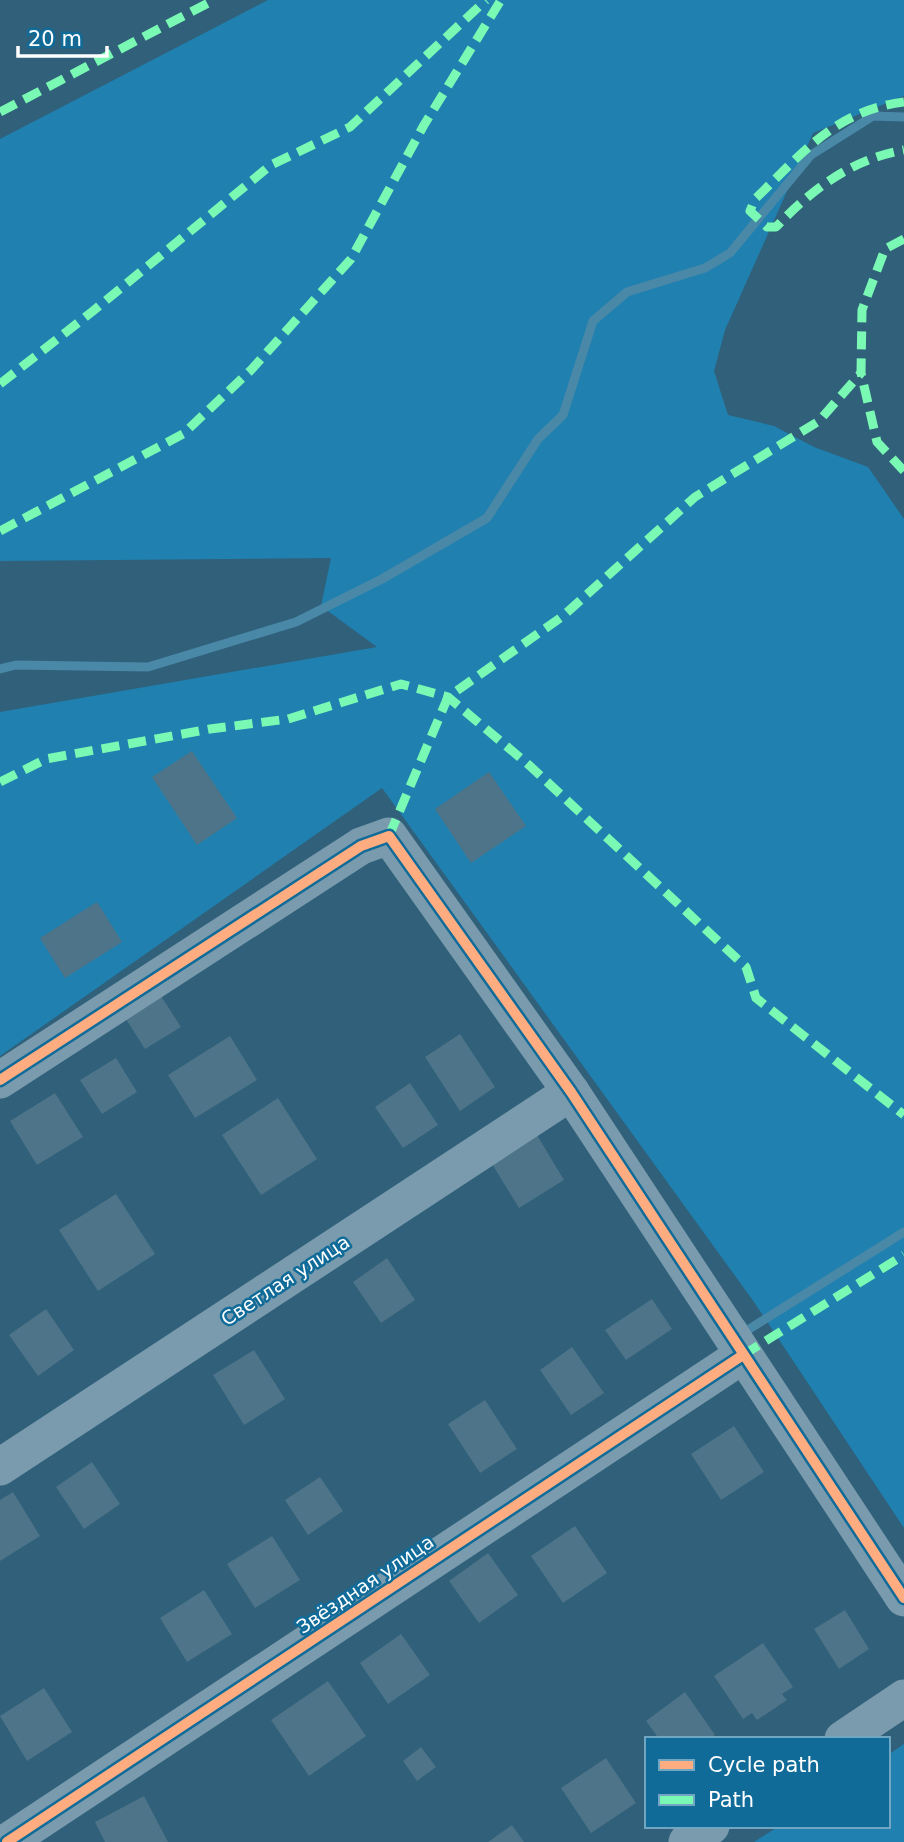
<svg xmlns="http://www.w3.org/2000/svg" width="904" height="1842" viewBox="0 0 904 1842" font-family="'DejaVu Sans',sans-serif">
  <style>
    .green { fill: #2080af }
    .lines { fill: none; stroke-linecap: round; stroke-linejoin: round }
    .stream { stroke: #4a88a8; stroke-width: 9 }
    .building { fill: #4d7488 }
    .street { stroke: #799bad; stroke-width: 37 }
    .quiet { stroke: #7af9b4; stroke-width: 9; stroke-dasharray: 18 9; stroke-linecap: butt }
    .cycleway-casing { stroke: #106b99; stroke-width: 15 }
    .cycleway { stroke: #ffac80; stroke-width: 10 }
    .labels { text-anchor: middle; stroke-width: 5; stroke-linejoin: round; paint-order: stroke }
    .street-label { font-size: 19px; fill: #fff; stroke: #106b99 }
  </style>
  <rect width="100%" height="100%" fill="#30607a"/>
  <g class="green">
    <polygon points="268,0 904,0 904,96 813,133 725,330 714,371 728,415 774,426 814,447 868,467 904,519 904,1528 754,1302 382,788 0,1056 0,712 377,647 321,606 331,558 0,561 0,139"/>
    <polygon points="904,1744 904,1842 754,1842 779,1826 888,1826 888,1755"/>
  </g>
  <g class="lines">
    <g class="stream">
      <polyline points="0,669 16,665 148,667 296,622 382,579 487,518 538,439 563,415 593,321 627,292 705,268 730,253 811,155 873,116 904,117"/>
      <polyline points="741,1324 746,1331 904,1232"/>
    </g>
  </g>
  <g class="building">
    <polygon points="192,751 237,818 197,845 152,777"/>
    <polygon points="489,772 526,826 471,863 435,809"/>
    <polygon points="97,902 122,942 65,978 40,938"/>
    <polygon points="159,993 181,1027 145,1049 124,1016"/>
    <polygon points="460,1034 495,1087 460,1111 425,1057"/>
    <polygon points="230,1036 257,1080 195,1118 168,1075"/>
    <polygon points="116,1058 137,1092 102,1114 80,1080"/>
    <polygon points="410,1083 438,1125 403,1148 375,1107"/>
    <polygon points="55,1093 83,1137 37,1165 10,1121"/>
    <polygon points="278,1098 317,1159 261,1195 222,1135"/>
    <polygon points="537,1135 564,1180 519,1208 492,1164"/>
    <polygon points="116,1194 155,1254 98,1291 59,1230"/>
    <polygon points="387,1258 415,1300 381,1323 353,1282"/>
    <polygon points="652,1299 672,1329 626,1360 605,1330"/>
    <polygon points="46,1309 74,1350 38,1376 9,1335"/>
    <polygon points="572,1347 604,1393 571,1415 540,1370"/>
    <polygon points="254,1350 285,1399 244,1425 213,1375"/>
    <polygon points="485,1400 517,1449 480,1473 448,1424"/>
    <polygon points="734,1426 764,1472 721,1500 691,1454"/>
    <polygon points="92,1462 120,1504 84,1529 56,1487"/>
    <polygon points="320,1477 343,1511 308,1535 285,1500"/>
    <polygon points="13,1492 40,1536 0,1561 0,1500"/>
    <polygon points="575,1526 607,1573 563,1603 531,1556"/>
    <polygon points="272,1536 300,1580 255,1608 227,1564"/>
    <polygon points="488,1553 518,1595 479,1623 449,1581"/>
    <polygon points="204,1590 232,1634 187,1662 160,1618"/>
    <polygon points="845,1610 869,1649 839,1669 814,1629"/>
    <polygon points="401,1634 430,1675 388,1704 360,1663"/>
    <polygon points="763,1643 793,1687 782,1694 787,1700 757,1720 752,1713 743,1719 714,1676"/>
    <polygon points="328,1681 366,1736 309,1776 271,1720"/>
    <polygon points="44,1688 72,1732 27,1761 0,1716"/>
    <polygon points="685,1692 715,1735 709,1739 659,1739 646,1721"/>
    <polygon points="421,1747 436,1767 417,1781 403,1761"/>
    <polygon points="606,1758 636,1803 591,1833 561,1788"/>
    <polygon points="144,1796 168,1842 105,1842 95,1822"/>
    <polygon points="512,1825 524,1842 488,1842"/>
  </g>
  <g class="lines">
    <g class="street">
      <polyline points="0,1080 361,846 389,836 571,1092 904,1598"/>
      <polyline points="0,1467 571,1092"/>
      <polyline points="843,1739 904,1698"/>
      <polyline points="7,1842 743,1355"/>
      <polyline points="687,1842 711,1826"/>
    </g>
    <g class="quiet">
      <path d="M904,102C834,111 803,153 755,199L750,211L767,227H776C812,189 852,159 904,150"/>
      <polyline points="0,112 214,0"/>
      <polyline points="904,239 885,249 862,310 861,373 877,442 904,471"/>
      <polyline points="0,384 93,311 271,165 350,127 486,0"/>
      <polyline points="0,531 183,434 251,370 351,259 424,125 501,0"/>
      <polyline points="0,782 46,759 210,729 288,719 401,684 448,697 530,766 746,967 756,998 904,1115"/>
      <polyline points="389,836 448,697 563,616 695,497 819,421 861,373"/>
      <polyline points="743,1355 904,1255"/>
    </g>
    <g class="cycleway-casing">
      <g id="cycleway">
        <polyline points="0,1080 361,846 389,836 571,1092 904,1598"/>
        <polyline points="7,1842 743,1355"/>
      </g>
    </g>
    <use href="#cycleway" class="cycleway"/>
  </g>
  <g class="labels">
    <g class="street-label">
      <text transform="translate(285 1280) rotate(-33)" y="7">Светлая улица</text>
      <text transform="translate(365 1584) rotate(-34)" y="7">Звёздная улица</text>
    </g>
  </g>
  <rect x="645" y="1737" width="245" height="91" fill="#106b99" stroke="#70a6c2" stroke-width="2"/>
  <rect x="659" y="1760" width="35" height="10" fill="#ffac80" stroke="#70a6c2" stroke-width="2"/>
  <text x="708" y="1772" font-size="21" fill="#ffffff">Cycle path</text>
  <rect x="659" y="1795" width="35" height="10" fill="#7af9b4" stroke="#70a6c2" stroke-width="2"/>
  <text x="708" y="1807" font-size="21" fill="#ffffff">Path</text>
  <path d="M18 46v10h89v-10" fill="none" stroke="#ffffff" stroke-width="3.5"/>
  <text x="28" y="46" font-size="21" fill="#ffffff" stroke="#106b99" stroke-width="5" paint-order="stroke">20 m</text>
</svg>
